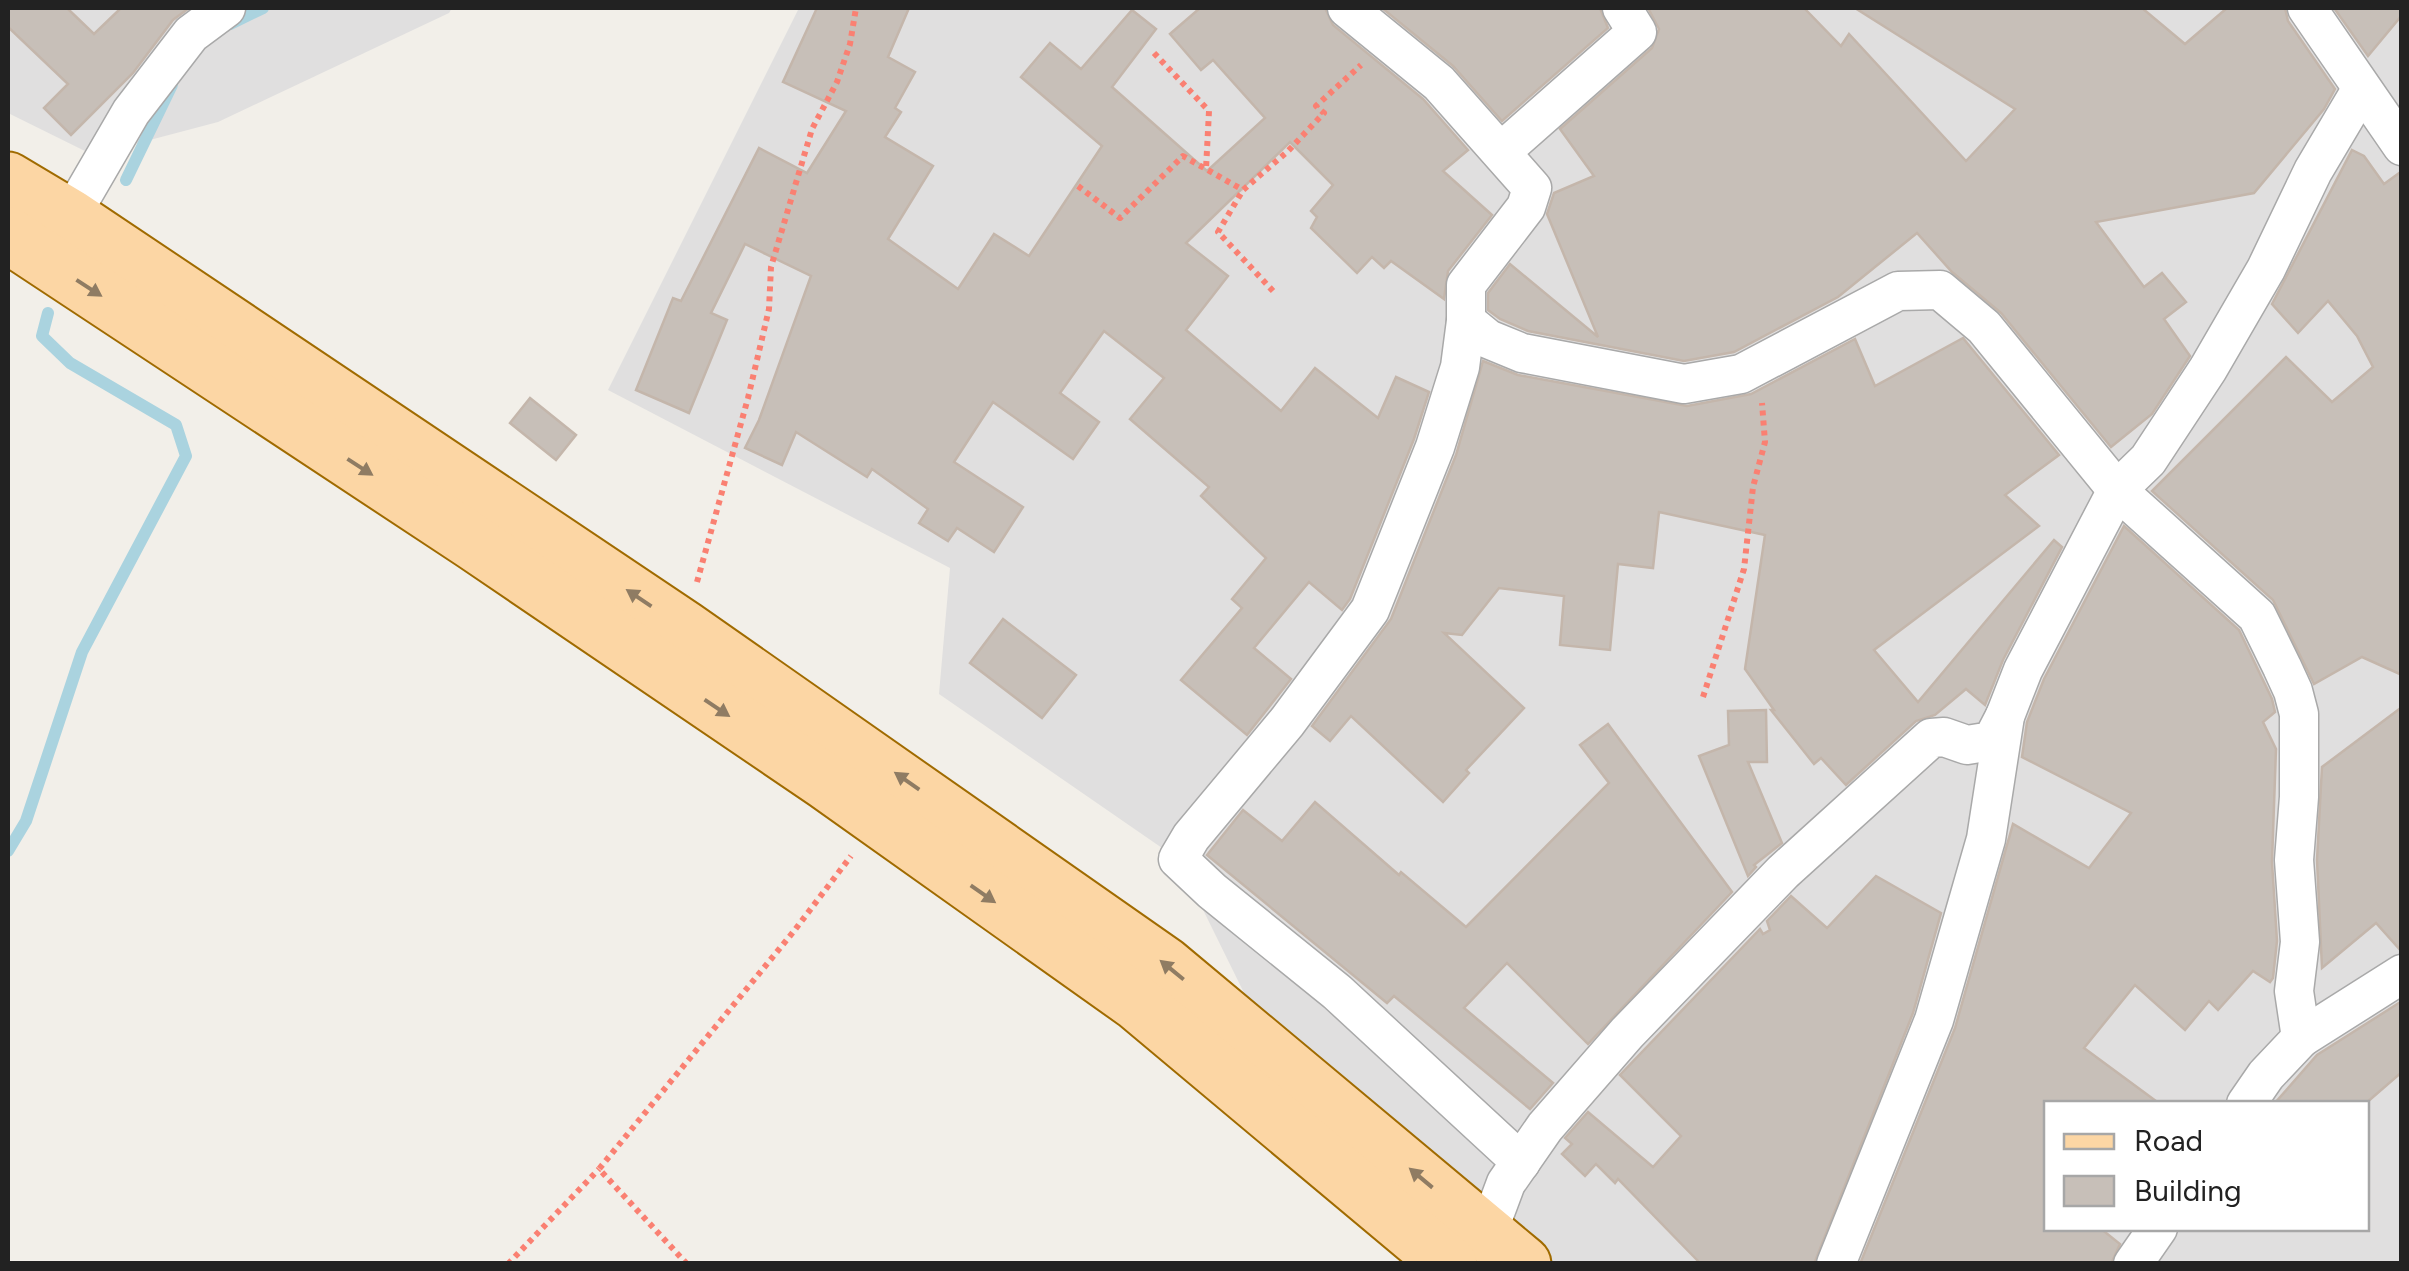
<svg xmlns="http://www.w3.org/2000/svg" width="2409" height="1271" viewBox="0 0 2409 1271" font-family="Figtree,sans-serif">
  <style>
    .residential { fill: #e0dfdf; fill-rule: evenodd }
    .lines { fill: none; stroke-linecap: round; stroke-linejoin: round }
    .stream { stroke: #aad3df; stroke-width: 12 }
    .building { fill: #c7bfb8; stroke: #c4b6ab; stroke-width: 2.5 }
    .minor-casing { stroke: #a9a9a9; stroke-width: 41 }
    .primary-casing { stroke: #a06b00; stroke-width: 59 }
    .path { stroke: #fa8072; stroke-width: 6; stroke-dasharray: 5 5; stroke-linecap: butt }
    .minor { stroke: #fff; stroke-width: 38 }
    .primary { stroke: #fcd6a4; stroke-width: 55 }
    .oneway { fill: #8f7c63 }
  </style>
  <rect width="100%" height="100%" fill="#f2efe9"/>
  <g class="residential">
    <polygon points="8,8 452,8 449,13 218,122 93,155 8,113"/>
    <path d="M799,8H2401V1263H1525L1284,1074L1178,859L939,694L950,568L608,390ZM2046,1104H2366V1228H2046Z"/>
  </g>
  <g class="lines">
    <g class="stream">
      <polyline points="230,24 263,8"/>
      <polyline points="126,180 172,85"/>
      <polyline points="8,851 26,821 82,652 186,456 176,425 70,363 42,336 48,313"/>
    </g>
  </g>
  <g class="building">
    <polygon points="8,8 67,8 94,34 121,8 189,8 173,20 133,73 71,135 44,108 68,84 8,27"/>
    <polygon points="817,8 909,8 888,57 915,72 895,108 901,112 885,137 933,166 888,239 958,289 994,234 1029,256 1102,146 1021,77 1050,43 1081,69 1132,10 1156,29 1112,87 1207,171 1265,118 1213,60 1201,70 1170,34 1200,8 1325,8 1333,25 1423,99 1468,150 1443,171 1492,215 1448,271 1444,299 1391,261 1384,268 1372,257 1357,273 1311,228 1317,217 1311,211 1333,185 1290,142 1186,243 1228,276 1186,330 1281,411 1315,368 1378,418 1396,377 1429,392 1414,439 1350,599 1342,610 1309,582 1254,648 1291,679 1247,735 1181,680 1242,608 1232,599 1266,558 1201,496 1209,487 1130,419 1164,378 1104,331 1060,393 1099,422 1073,459 993,402 954,462 1023,507 994,552 957,528 948,541 919,523 928,509 872,469 867,477 796,432 782,465 745,448 759,420 811,276 745,244 711,313 727,320 689,413 636,390 673,298 681,301 759,148 807,173 846,111 783,82"/>
    <polygon points="1382,8 1600,8 1608,28 1502,121 1453,66"/>
    <polygon points="1648,8 1804,8 1841,46 1849,34 1966,161 2015,109 1855,8 2142,8 2185,44 2227,8 2285,8 2288,21 2335,89 2324,109 2254,193 2096,222 2144,287 2162,273 2186,302 2164,319 2190,356 2152,414 2111,447 2001,313 1952,272 1917,233 1838,297 1734,352 1684,361 1528,331 1500,319 1488,310 1488,293 1510,264 1598,337 1547,214 1554,193 1594,176 1560,129 1652,48 1659,29"/>
    <polygon points="2334,8 2402,8 2402,15 2368,56"/>
    <polygon points="2352,150 2364,156 2384,184 2402,171 2402,675 2362,657 2314,684 2273,600 2152,491 2286,357 2332,402 2373,367 2357,336 2328,301 2298,333 2272,304"/>
    <polygon points="1963,338 2059,455 2005,495 2039,526 1874,650 1918,702 2054,540 2062,547 2003,660 1985,705 1966,689 1935,715 1916,721 1846,785 1821,758 1814,764 1771,710 1774,710 1745,669 1765,535 1659,512 1653,568 1618,564 1610,650 1560,645 1564,596 1499,588 1462,635 1444,633 1524,708 1466,770 1469,773 1443,802 1351,716 1330,741 1312,726 1391,619 1456,455 1483,361 1518,375 1687,406 1751,394 1855,339 1875,386"/>
    <polygon points="530,398 576,435 556,460 510,423"/>
    <polygon points="2124,526 2239,630 2272,699 2275,712 2263,722 2276,749 2272,862 2277,941 2273,978 2270,982 2253,971 2218,1010 2209,1001 2185,1030 2135,985 2084,1048 2160,1104 2046,1104 2046,1228 2100,1228 2120,1244 2111,1264 1860,1264 1955,1028 2013,824 2089,868 2131,813 2022,757 2027,722 2044,679"/>
    <polygon points="1003,619 1076,675 1042,718 970,663"/>
    <polygon points="2402,707 2402,952 2376,923 2322,968 2317,860 2322,767"/>
    <polygon points="1766,710 1767,762 1748,762 1782,843 1754,865 1756,867 1748,876 1699,756 1729,745 1728,711"/>
    <polygon points="1608,724 1732,892 1588,1044 1507,963 1464,1008 1553,1083 1530,1109 1394,996 1387,1003 1207,855 1243,810 1282,841 1315,802 1399,875 1401,872 1466,927 1609,783 1580,745"/>
    <polygon points="1876,876 1941,913 1913,1013 1814,1264 1701,1264 1618,1179 1615,1183 1596,1164 1585,1176 1562,1154 1572,1144 1565,1138 1588,1112 1653,1167 1681,1136 1620,1075 1760,929 1763,934 1770,930 1767,921 1791,896 1827,928"/>
    <polygon points="2402,1001 2402,1072 2365,1104 2274,1104 2317,1055"/>
  </g>
  <g class="lines">
    <g class="minor-casing">
      <g id="minor">
        <polyline points="1347,8 1439,83 1532,188 1526,207 1466,285 1466,321 1460,367 1435,447 1370,610 1287,722 1191,837 1178,859 1212,891 1337,992 1521,1162"/>
        <polyline points="2307,8 2402,146"/>
        <polyline points="1502,151 1637,32 1622,8"/>
        <polyline points="70,217 131,112 191,34 226,8"/>
        <polyline points="1466,321 1488,339 1522,353 1684,384 1741,374 1898,291 1940,290 1984,327 2117,490 2257,616 2282,667 2293,691 2299,714 2299,797 2294,860 2300,942 2294,991 2301,1038 2266,1075 2246,1104"/>
        <polyline points="2301,1038 2402,974"/>
        <polyline points="1487,1234 1506,1183 1545,1127 1627,1033 1783,872 1931,738 1944,737 1967,745 1992,741 2005,716"/>
        <polyline points="1836,1264 1934,1020 1986,839 2005,716 2023,670 2117,490 2148,460 2208,369 2266,269 2313,171 2361,90"/>
        <polyline points="2133,1264 2158,1228"/>
      </g>
    </g>
    <g class="primary-casing">
      <g id="primary">
        <polyline points="8,180 70,217 685,629 1165,965 1523,1264"/>
        <polyline points="8,235 473,542 825,781 1136,1002 1449,1264"/>
      </g>
    </g>
    <g class="path">
      <polyline points="1154,53 1209,111 1206,169"/>
      <polyline points="1078,186 1120,218 1183,156 1243,190"/>
      <polyline points="1273,291 1218,232 1243,190 1288,151 1324,113 1316,106 1361,65"/>
      <polyline points="697,582 748,398 769,309 771,267 812,129 837,82 850,44 856,8"/>
      <polyline points="1703,697 1744,569 1753,487 1765,442 1762,403"/>
      <polyline points="508,1264 599,1169"/>
      <polyline points="687,1264 599,1169 794,931 851,856"/>
    </g>
    <use href="#minor" class="minor"/>
    <use href="#primary" class="primary"/>
  </g>
  <defs><path id="oneway-solid" d="M-6-.8H1V-3.2L6.5 0L1 3.2V.8H-6Z" transform="scale(2.5)"/></defs>
  <g class="oneway">
    <use href="#oneway-solid" transform="translate(89 288) rotate(33)"/>
    <use href="#oneway-solid" transform="translate(360 467) rotate(33)"/>
    <use href="#oneway-solid" transform="translate(639 598) rotate(-146)"/>
    <use href="#oneway-solid" transform="translate(717 708) rotate(34)"/>
    <use href="#oneway-solid" transform="translate(907 781) rotate(-145)"/>
    <use href="#oneway-solid" transform="translate(983 894) rotate(35)"/>
    <use href="#oneway-solid" transform="translate(1172 970) rotate(-141)"/>
    <use href="#oneway-solid" transform="translate(1421 1178) rotate(-140)"/>
  </g>
  <rect width="2409" height="1271" fill="none" stroke="#222222" stroke-width="20"/>
  <rect x="2044" y="1101" width="325" height="130" fill="#ffffff" stroke="#a7a7a7" stroke-width="2.5"/>
  <rect x="2064" y="1134" width="50" height="15" fill="#fcd6a4" stroke="#a7a7a7" stroke-width="2.5"/>
  <text x="2134" y="1151" font-size="30" fill="#222222">Road</text>
  <rect x="2064" y="1176" width="50" height="30" fill="#c7bfb8" stroke="#a7a7a7" stroke-width="2.5"/>
  <text x="2134" y="1201" font-size="30" fill="#222222">Building</text>
</svg>
